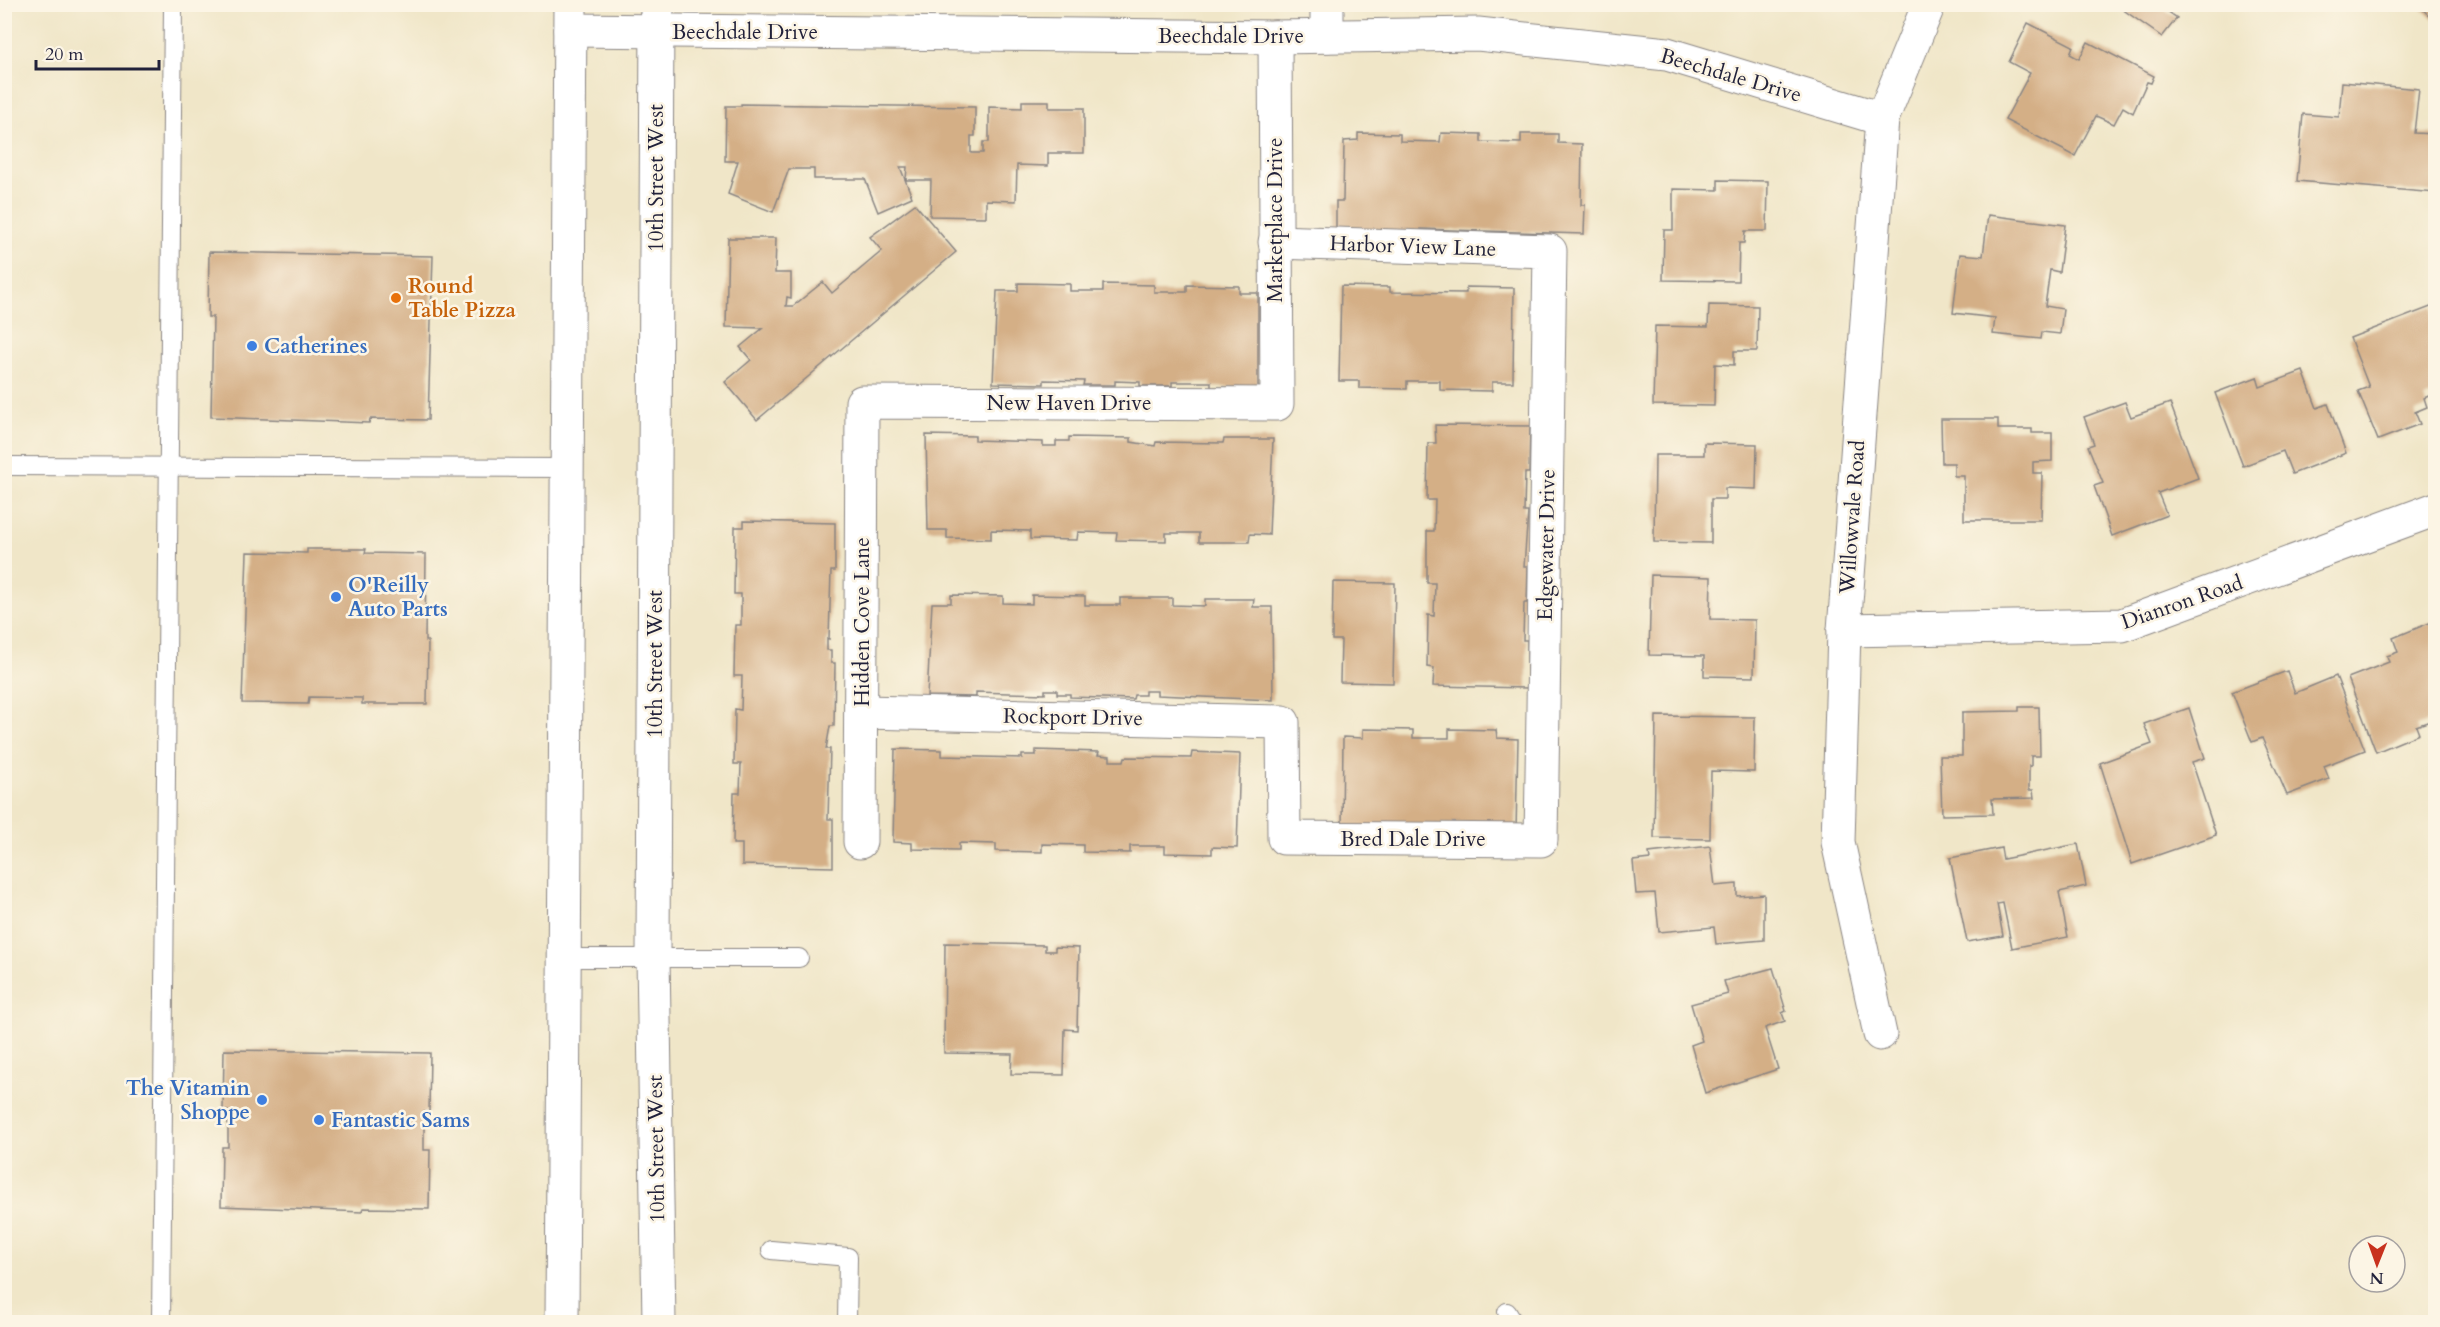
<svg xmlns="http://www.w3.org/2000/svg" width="2440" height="1327" viewBox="0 0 2440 1327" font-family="Cardo,serif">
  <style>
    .building { fill: #d4af86 }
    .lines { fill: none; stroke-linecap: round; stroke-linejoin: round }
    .lane-casing { stroke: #898482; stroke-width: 20 }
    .street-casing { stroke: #898482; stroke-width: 35 }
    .primary-casing { stroke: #898482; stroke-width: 35 }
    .lane { stroke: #fff; stroke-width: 18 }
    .street { stroke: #fff; stroke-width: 33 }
    .primary { stroke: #fff; stroke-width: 33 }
    .food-dot { fill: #e8710a; stroke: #fcf5e5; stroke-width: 2 }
    .shop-dot { fill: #3f7fe0; stroke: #fcf5e5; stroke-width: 2 }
    .labels { text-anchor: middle; stroke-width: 5; stroke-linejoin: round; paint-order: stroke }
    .street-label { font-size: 21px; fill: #22223b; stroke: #fcf5e5 }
    .food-label { font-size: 21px; font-weight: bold; fill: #c56008; stroke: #fcf5e5; text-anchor: start }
    .shop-label { font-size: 21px; font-weight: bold; fill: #366cbe; stroke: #fcf5e5; text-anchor: start }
  </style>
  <rect width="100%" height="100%" fill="#fcf5e5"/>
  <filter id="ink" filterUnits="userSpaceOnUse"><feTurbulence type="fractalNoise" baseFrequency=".0167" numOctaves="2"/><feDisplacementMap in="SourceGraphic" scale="12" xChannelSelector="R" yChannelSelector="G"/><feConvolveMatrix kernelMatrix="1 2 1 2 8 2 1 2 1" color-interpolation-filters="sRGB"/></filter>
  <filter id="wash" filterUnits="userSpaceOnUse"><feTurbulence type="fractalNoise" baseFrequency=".008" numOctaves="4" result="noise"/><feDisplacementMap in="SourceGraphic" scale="24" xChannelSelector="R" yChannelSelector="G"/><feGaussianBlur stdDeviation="1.35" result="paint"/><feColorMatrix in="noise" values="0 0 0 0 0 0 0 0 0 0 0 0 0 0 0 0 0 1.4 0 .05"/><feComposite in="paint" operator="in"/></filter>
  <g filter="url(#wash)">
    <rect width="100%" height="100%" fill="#f0e6c8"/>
    <g id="blocks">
      <g class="building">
        <polygon points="2095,4 2107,4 2102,10"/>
        <polygon points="2115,4 2157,4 2177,18 2162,37"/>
        <polygon points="2417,4 2436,4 2436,22"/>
        <polygon points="2028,23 2073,46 2070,54 2079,59 2088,42 2154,76 2151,83 2147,82 2133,113 2123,107 2114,124 2096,116 2075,156 2005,120 2030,73 2009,62"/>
        <polygon points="2342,82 2419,89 2414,133 2436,134 2436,193 2297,181 2303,114 2339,117"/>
        <polygon points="1022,101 1049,101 1049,108 1084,108 1084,153 1048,153 1048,166 1017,165 1016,201 986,200 986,217 930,216 931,180 906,180 907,167 900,167 912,197 878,212 865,179 814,179 814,169 789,169 773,212 728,194 738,161 725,161 726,106 741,106 741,104 975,107 975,136 971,136 971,153 983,153 983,142 989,142 989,107 1022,108"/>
        <polygon points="1358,133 1400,134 1400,141 1440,142 1441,133 1481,134 1481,142 1521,143 1521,134 1558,134 1558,143 1582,144 1581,205 1585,205 1584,234 1421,229 1421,233 1336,232 1336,201 1343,201 1344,141 1358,140"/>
        <polygon points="1718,180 1768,181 1767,231 1745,231 1744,243 1739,243 1738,281 1663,280 1664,230 1673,230 1673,189 1718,190"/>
        <polygon points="915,204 956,252 757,420 725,382 751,360 740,347 763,328 726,327 728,238 776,238 775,273 791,273 791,298 787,297 786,306 793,306 823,282 832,293 882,251 870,237"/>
        <polygon points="1988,215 2065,225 2059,272 2050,270 2045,306 2063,309 2060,334 2042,332 2041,339 1993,334 1995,318 1953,313 1960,254 1983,256"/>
        <polygon points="209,252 433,256 428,420 370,419 369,423 211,417 213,317 208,317"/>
        <polygon points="1018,283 1070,284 1070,291 1103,291 1103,284 1154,285 1154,292 1187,292 1187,285 1239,286 1239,293 1258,293 1258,388 1211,387 1211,382 1172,382 1172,386 1140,386 1140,382 1115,381 1115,385 1083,385 1084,381 1044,380 1044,384 993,383 997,291 1018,291"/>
        <polygon points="1341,286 1390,287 1390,292 1466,293 1466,287 1514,288 1513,382 1492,382 1492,391 1440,390 1440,381 1407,381 1407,389 1359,388 1359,381 1339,381"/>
        <polygon points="1709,305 1758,306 1757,351 1734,351 1734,365 1715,364 1714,406 1653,405 1655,326 1708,327"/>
        <polygon points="2433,306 2436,393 2424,398 2427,407 2415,412 2420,424 2378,440 2358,391 2369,387 2350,338"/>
        <polygon points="2303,371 2317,408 2328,404 2346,453 2292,474 2283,451 2243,466 2215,393 2257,377 2260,387"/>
        <polygon points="2125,402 2131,417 2170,403 2198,478 2158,493 2167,515 2112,536 2094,486 2103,483 2088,446 2094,444 2084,417"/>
        <polygon points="1941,419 1998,419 1998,429 2032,429 2032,433 2052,433 2052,461 2033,462 2033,473 2042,473 2041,520 1964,520 1964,476 1954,476 1954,463 1942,463"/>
        <polygon points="1435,425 1530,426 1529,473 1525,473 1524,512 1528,512 1524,567 1528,567 1527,603 1524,603 1523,640 1527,640 1527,688 1433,686 1434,668 1427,667 1428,615 1434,616 1435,583 1427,583 1427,531 1434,531 1435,500 1427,500 1428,443 1436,443"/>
        <polygon points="926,435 975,436 975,440 1043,442 1043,446 1056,446 1056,441 1069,441 1069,437 1131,438 1131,442 1155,446 1156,442 1223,443 1224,439 1273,439 1269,535 1250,534 1249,542 1199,542 1199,533 1166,533 1166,541 1116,540 1117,533 1078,532 1077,540 1030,539 1030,531 991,530 991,539 947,538 947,530 928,530"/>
        <polygon points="1704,443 1757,444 1756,489 1725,488 1725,499 1711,499 1711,543 1654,542 1655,455 1704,455"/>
        <polygon points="744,521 835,523 835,571 831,571 829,639 827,638 827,650 831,650 831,663 835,663 834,726 830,726 826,749 830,749 828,819 833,819 833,867 742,865 742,844 733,844 734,793 740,793 741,764 734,764 735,709 741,710 742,676 734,676 735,625 741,625 741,594 734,594 735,527 744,527"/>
        <polygon points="307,549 366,549 365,553 426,554 425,641 428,641 427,704 362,704 362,698 309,697 308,704 242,703 247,552 307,553"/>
        <polygon points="1651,575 1711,577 1710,619 1755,620 1754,677 1704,676 1704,656 1649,655"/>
        <polygon points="1333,582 1395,583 1393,683 1340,682 1341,640 1332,640"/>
        <polygon points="951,595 1003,596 1003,603 1032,604 1032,595 1085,596 1085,605 1120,605 1120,598 1172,598 1172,605 1205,606 1205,599 1254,599 1253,607 1272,607 1273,700 1157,695 1157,691 1145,691 1145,695 1134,695 1133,699 1070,697 1070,694 1057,694 1057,690 1045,690 1045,694 976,692 976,697 927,696 932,603 951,603"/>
        <polygon points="2434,621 2436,719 2416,726 2419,734 2376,752 2348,678 2389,662 2387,656 2398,652 2393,638"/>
        <polygon points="2287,671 2295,693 2336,676 2365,750 2324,766 2329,779 2287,795 2262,738 2252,742 2232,692"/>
        <polygon points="2019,707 2039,707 2040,756 2031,756 2031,766 2029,766 2029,790 2033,790 2034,798 1992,799 1993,814 1942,815 1940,756 1962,756 1962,712 2019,711"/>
        <polygon points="2189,708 2205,758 2192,762 2216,835 2132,864 2100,763 2152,744 2144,724"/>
        <polygon points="1656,716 1755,717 1754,772 1711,771 1710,839 1654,838"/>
        <polygon points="1363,729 1413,730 1413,738 1449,738 1449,729 1496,730 1497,738 1518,739 1516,831 1342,829 1343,737 1363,738"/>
        <polygon points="895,749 942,750 942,756 1022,758 1022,755 1036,755 1036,750 1099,752 1098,755 1110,756 1110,761 1124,761 1125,757 1191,758 1192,752 1240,754 1237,848 1212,847 1212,854 1165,853 1165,846 1130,846 1130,853 1083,852 1083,845 1042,844 1042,852 996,851 996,844 959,843 959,850 912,849 912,843 893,842"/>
        <polygon points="2078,844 2086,886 2059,892 2068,937 2012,948 2003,903 1997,904 2003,936 1967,942 1950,858 2001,848 2003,859"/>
        <polygon points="1710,846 1715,886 1737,884 1737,896 1764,894 1764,940 1716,944 1714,927 1659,932 1655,893 1636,894 1633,861 1650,859 1649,853"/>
        <polygon points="945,943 1045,945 1045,951 1055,951 1055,947 1079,948 1077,1030 1065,1029 1064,1075 1011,1074 1012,1054 944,1053"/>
        <polygon points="1773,968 1786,1011 1782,1013 1785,1021 1765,1028 1778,1069 1705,1093 1691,1045 1702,1041 1691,1004 1728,994 1724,981"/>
        <polygon points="224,1050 430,1053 429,1112 424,1112 424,1150 430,1150 429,1209 363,1208 362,1212 221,1206 222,1147 228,1147 228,1111 223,1111"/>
      </g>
    </g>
  </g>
  <g filter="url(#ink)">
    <use href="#blocks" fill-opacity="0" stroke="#898482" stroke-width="1.5"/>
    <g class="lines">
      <g class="lane-casing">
        <g id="lane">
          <polyline points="4,466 567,468"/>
          <polyline points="564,958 799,958"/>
          <polyline points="771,1250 848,1257 847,1322"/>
          <polyline points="1507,1312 1513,1322"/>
          <polyline points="161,1322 173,4"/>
        </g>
      </g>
      <g class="street-casing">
        <g id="street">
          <polyline points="570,30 1275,37 1478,34 1667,54 1882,119"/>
          <polyline points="1327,36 1327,4"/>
          <polyline points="1844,630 2122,625 2436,509"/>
          <polyline points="863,712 1283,722 1284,838 1541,840 1550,251 1275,242"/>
          <polyline points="860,842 862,402 1277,404 1275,37"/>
          <polyline points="1880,1034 1838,842 1844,630 1882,119 1929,4"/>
        </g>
      </g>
      <g class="primary-casing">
        <g id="primary">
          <polyline points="657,4 653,957 659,1322"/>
          <polyline points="562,1322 570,4"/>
        </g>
      </g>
      <use href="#lane" class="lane"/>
      <use href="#street" class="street"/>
      <use href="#primary" class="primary"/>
    </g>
  </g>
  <circle class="food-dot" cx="396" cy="298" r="6"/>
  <g class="shop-dot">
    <circle cx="252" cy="346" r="6"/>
    <circle cx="336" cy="597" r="6"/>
    <circle cx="262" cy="1100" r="6"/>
    <circle cx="319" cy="1120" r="6"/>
  </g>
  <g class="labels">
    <g class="street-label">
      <text x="745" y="39">Beechdale Drive</text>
      <text x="1231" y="43">Beechdale Drive</text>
      <text transform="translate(1731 75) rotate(16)" y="7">Beechdale Drive</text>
      <text transform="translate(656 178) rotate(-90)" y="7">10th Street West</text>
      <text transform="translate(1275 220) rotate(-90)" y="7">Marketplace Drive</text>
      <text transform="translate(1413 246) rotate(2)" y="7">Harbor View Lane</text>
      <text x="1069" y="410">New Haven Drive</text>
      <text transform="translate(1852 517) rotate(-86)" y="7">Willowvale Road</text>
      <text transform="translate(1546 545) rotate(-89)" y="7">Edgewater Drive</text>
      <text transform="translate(2182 602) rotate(-19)" y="7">Dianron Road</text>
      <text transform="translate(862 622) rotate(-90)" y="7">Hidden Cove Lane</text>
      <text transform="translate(655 664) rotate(-90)" y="7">10th Street West</text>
      <text transform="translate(1073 717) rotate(1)" y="7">Rockport Drive</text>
      <text x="1413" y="846">Bred Dale Drive</text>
      <text transform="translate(656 1149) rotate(-91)" y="7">10th Street West</text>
    </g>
    <g class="food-label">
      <text x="408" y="293">Round<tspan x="408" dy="24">Table Pizza</tspan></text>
    </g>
    <g class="shop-label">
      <text x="264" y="353">Catherines</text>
      <text x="348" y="592">O'Reilly<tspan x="348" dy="24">Auto Parts</tspan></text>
      <text x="250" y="1095" text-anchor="end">The Vitamin<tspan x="250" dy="24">Shoppe</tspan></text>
      <text x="331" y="1127">Fantastic Sams</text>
    </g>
  </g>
  <rect width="2440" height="1327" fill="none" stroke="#fcf5e5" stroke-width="24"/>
  <g transform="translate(2377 1264) rotate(181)"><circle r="28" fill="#fcf5e5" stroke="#a5a1a1" stroke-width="1.5"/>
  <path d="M0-4.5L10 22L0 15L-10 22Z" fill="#c8321e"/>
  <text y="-9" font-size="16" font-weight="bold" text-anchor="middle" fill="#22223b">N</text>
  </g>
  <path d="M36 60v9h123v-9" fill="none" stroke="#22223b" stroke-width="3"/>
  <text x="45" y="60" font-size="18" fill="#22223b" stroke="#fcf5e5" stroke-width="4.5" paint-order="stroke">20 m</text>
</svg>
